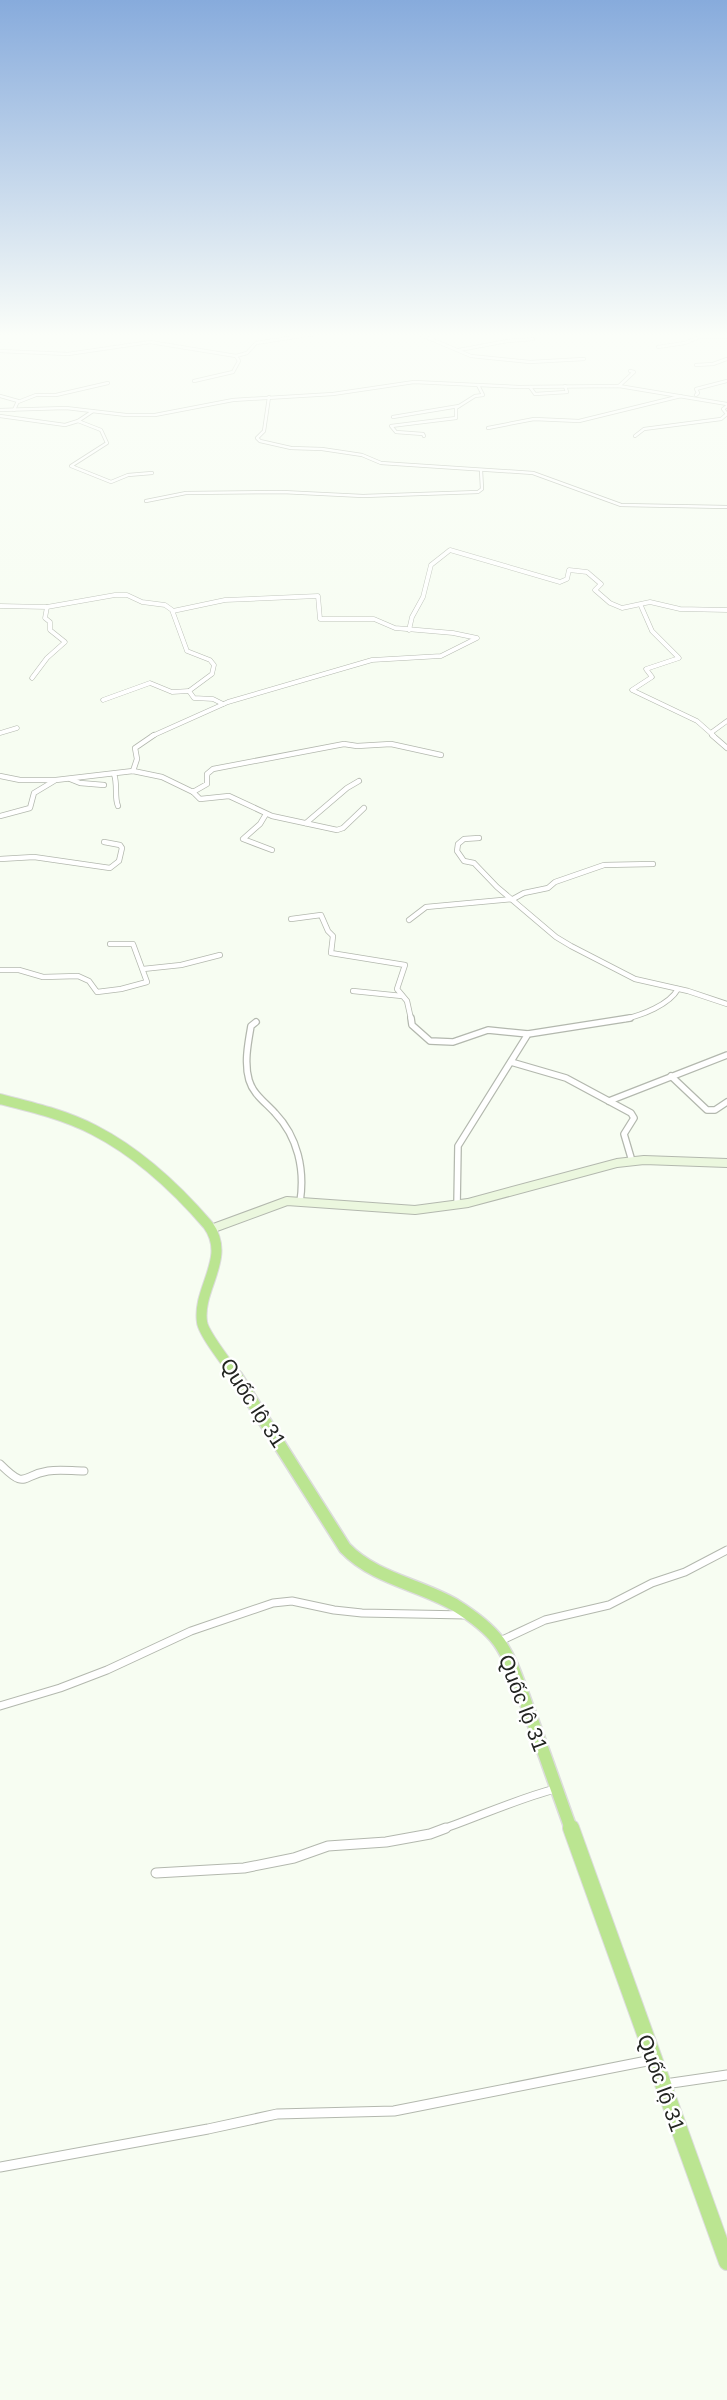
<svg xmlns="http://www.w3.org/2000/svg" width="727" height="2400" viewBox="0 0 727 2400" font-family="Helvetica,sans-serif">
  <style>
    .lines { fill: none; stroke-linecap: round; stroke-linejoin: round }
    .street-far5-casing { stroke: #b3b8ae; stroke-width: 4 }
    .street-far4-casing { stroke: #b3b8ae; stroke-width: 5 }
    .street-far3-casing { stroke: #b3b8ae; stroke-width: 6 }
    .street-far2-casing { stroke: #b3b8ae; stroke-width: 8 }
    .street-far1-casing { stroke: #b3b8ae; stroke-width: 9 }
    .street-casing { stroke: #b3b8ae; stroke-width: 11 }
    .secondary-casing { stroke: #b3b8ae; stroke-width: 10 }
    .highway-far2-casing { stroke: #dcdcdc; stroke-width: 12 }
    .highway-far1-casing { stroke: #dcdcdc; stroke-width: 15 }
    .highway-casing { stroke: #dcdcdc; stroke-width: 18 }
    .street-far5 { stroke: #fff; stroke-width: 2.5 }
    .street-far4 { stroke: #fff; stroke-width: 4 }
    .street-far3 { stroke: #fff; stroke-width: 4.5 }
    .street-far2 { stroke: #fff; stroke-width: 5.5 }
    .street-far1 { stroke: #fff; stroke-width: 7 }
    .street { stroke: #fff; stroke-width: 9 }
    .secondary { stroke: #ebf7de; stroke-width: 8 }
    .highway-far2 { stroke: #bbe591; stroke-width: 10 }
    .highway-far1 { stroke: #bbe591; stroke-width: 12 }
    .highway { stroke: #bbe591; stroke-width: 16 }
    .labels { text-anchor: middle; stroke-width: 5; stroke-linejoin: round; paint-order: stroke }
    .near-street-label { font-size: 21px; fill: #232522; stroke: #fff }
  </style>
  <rect width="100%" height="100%" fill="#f7fdf2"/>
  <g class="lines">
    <g class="street-far5-casing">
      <g id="street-far5">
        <polyline points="407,334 428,334"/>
        <polyline points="419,334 471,356 530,362 584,359"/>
        <polyline points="658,347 685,343 699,337 727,337"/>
        <polyline points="459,350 507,341 533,339"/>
        <polyline points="0,351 68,354 150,342 236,356 247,353 256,343 314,334"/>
        <polyline points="696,365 713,364 727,359"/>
        <polyline points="194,381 233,372 239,361 236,356"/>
        <polyline points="619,386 634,372 630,371"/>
        <polyline points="530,387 535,394 567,392 565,386"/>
        <polyline points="696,395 698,393 696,389 727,381"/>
        <polyline points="0,396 18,401 14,410"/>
        <polyline points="269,397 264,431 257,438 260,441 291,448 322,449 362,455 381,463 533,473 621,505 727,507"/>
        <polyline points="18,402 36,395 56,395 108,383"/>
        <polyline points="0,410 66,408 126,415 155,415 233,400 333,394 414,382 519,387 619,386 727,404"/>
        <polyline points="93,411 78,421 101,430 107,443 71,466 111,482 128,475 152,473"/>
        <polyline points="0,416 65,425 78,421"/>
        <polyline points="393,417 459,406"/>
        <polyline points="488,428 534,419 579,421 681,396"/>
        <polyline points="424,436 423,434 396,432 391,426 456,418 456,408 475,396 483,395 478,385"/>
        <polyline points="635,436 644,429 721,419 727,414 723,409 727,406"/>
        <polyline points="146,501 186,493 282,492 363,496 478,492 482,489 481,470"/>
      </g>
    </g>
    <g class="street-far4-casing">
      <g id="street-far4">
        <polyline points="0,606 47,607 115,595 127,595 142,602 165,605 172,610 187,651 210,660 214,665 212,674 189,691 194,698 213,699 223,704"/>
        <polyline points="641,606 652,631 679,658 646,669 652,677 632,690 697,721 714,736"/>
        <polyline points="409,630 412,617 423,597 431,565 450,550 560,582 567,579 569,570 587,572 601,584 595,590 610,603 622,608 650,602 680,609 727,610"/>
        <polyline points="32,678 47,658 65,642 50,630 50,622 45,618 47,607"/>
        <polyline points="103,700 150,683 172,692 189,691"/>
        <polyline points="712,732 727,721"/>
        <polyline points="0,733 17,728"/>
        <polyline points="152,736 228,702 372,660 441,656 477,638 453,633 395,628 374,619 320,619 318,596 225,600 173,611"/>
      </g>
    </g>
    <g class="street-far3-casing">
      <g id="street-far3">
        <polyline points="712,735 727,748"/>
        <polyline points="133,771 137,759 135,748 154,735"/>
        <path d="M114,774C118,785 114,797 118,806"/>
        <polyline points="0,776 20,780 56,780 133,771 162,777 193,792 207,784 207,774 213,769 344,744 357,746 391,744 441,755"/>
        <polyline points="70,779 80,783 104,785"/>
        <polyline points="193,792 200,799 229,796 272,816 337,830 343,828 364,808"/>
        <polyline points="266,814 260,824 243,839 272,850"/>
        <polyline points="0,816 30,808 34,793 54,781"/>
        <polyline points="306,823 347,788 359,781"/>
        <polyline points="479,838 464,839 458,844 457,851 464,861 474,863 497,887 556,937 571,946 635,979 688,991 727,1004"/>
        <polyline points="0,859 34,857 110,868 119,861 122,848 120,845 104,842"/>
        <polyline points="291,919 321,915 328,931 333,936 331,953 405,965 397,989 407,1001 411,1019"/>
        <polyline points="409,920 426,907 513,899 524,893 548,888 555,882 604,865 653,864"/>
        <polyline points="143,969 181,965 220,955"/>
        <polyline points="0,970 19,970 43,977 78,976 89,981 97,992 121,989 147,982 133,944 110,944"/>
        <polyline points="353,991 402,996"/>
        <path d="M625,1019C642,1015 669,1005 678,989"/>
      </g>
    </g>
    <g class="street-far2-casing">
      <g id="street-far2">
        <polyline points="411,1018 412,1025 430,1041 453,1042 488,1030 528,1034"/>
        <path d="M256,1022L251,1026C248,1043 244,1063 249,1080C253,1094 265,1102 275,1113C298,1137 305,1170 300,1202"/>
        <polyline points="511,1062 566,1078 631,1113 634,1118 624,1134 632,1161"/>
        <polyline points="671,1076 707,1110 715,1110 727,1102"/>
        <polyline points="609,1101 727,1055"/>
        <polyline points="457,1205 458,1146 528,1034 630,1018"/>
      </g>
    </g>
    <g class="street-far1-casing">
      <g id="street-far1">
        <path d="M0,1464C27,1491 21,1475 48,1471C60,1469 72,1471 84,1471"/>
        <polyline points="498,1642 545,1620 609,1605 652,1583 685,1572 727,1550"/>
        <polyline points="0,1706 60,1688 107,1670 191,1631 273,1603 292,1601 334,1610 362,1613 466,1615"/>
        <path d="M443,1829C480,1816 517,1799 555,1789"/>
      </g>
    </g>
    <g class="street-casing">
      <g id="street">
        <polyline points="156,1873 244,1868 294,1858 328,1846 386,1842 430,1834 446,1828"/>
        <polyline points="665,2084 727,2075"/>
        <polyline points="0,2167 208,2129 277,2114 394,2111 652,2060"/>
      </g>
    </g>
    <g class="secondary-casing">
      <polyline id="secondary" points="211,1229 287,1201 415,1210 468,1203 617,1163 644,1160 727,1163"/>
    </g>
    <g class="highway-far2-casing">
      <path id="highway-far2" d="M0,1099C32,1107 65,1115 94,1130C137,1152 177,1189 208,1225C232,1258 197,1288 202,1322C203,1333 229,1366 237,1377"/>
    </g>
    <g class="highway-far1-casing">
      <path id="highway-far1" d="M236,1376L345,1548C375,1579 419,1584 455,1605C471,1615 488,1627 499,1642C513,1662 520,1688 529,1711C543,1751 557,1790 571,1829"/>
    </g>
    <g class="highway-casing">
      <polyline id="highway" points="571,1828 727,2262"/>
    </g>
    <use href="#street-far5" class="street-far5"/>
    <use href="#street-far4" class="street-far4"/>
    <use href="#street-far3" class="street-far3"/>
    <use href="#street-far2" class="street-far2"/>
    <use href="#street-far1" class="street-far1"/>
    <use href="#street" class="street"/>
    <use href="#secondary" class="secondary"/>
    <use href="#highway-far2" class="highway-far2"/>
    <use href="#highway-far1" class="highway-far1"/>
    <use href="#highway" class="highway"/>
  </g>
  <linearGradient id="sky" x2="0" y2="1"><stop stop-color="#87abdc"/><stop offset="0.5" stop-color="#fbfef9"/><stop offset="1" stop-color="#fbfef9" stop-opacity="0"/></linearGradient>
  <rect width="727" height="670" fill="url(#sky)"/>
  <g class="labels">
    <g class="near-street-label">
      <text transform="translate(253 1403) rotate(57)" y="7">Quốc lộ 31</text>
      <text transform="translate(523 1703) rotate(69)" y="7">Quốc lộ 31</text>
      <text transform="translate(661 2083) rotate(70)" y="7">Quốc lộ 31</text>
    </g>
  </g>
</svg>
